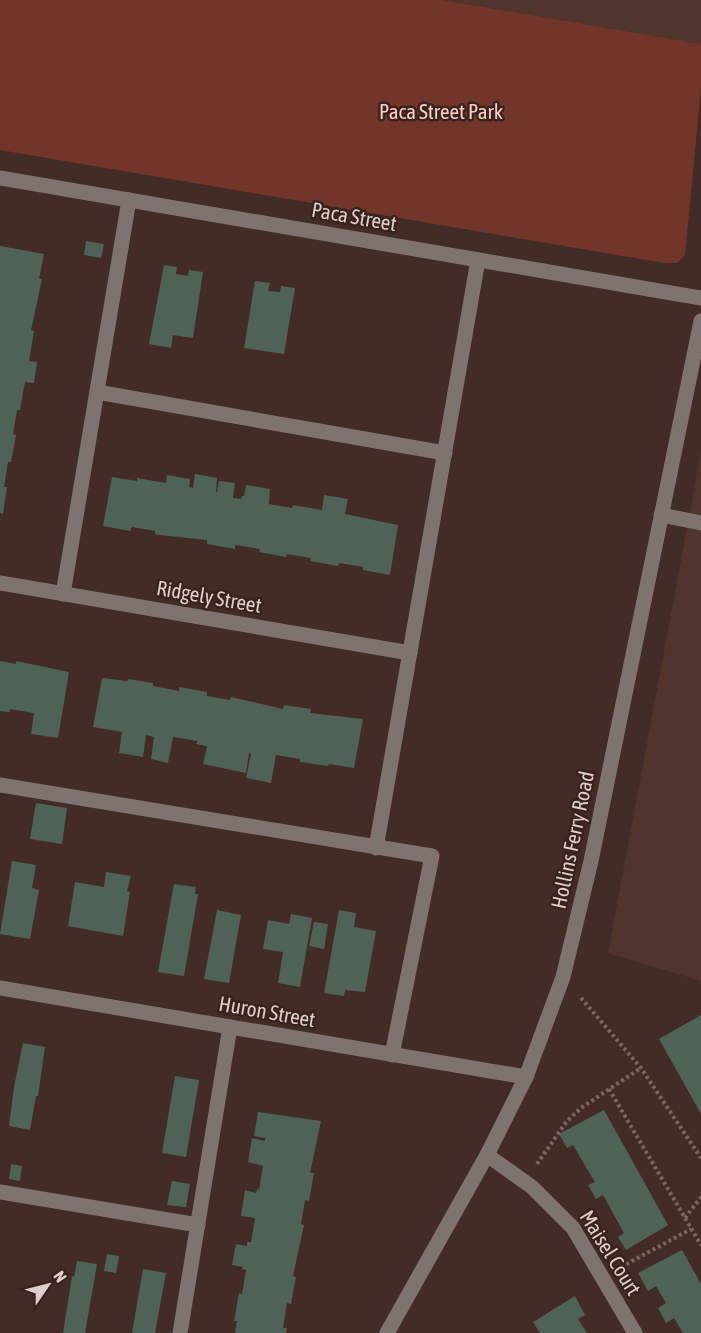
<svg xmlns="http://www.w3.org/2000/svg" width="701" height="1333" viewBox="0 0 701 1333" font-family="'Asap Condensed',sans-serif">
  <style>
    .built { fill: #52342e }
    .green { fill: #723629 }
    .building { fill: #4e6355 }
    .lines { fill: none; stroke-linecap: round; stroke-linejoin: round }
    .path { stroke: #7a6561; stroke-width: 4; stroke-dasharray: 3 3; stroke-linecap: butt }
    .minor { stroke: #7f7370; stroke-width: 15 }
    .labels { text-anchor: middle; stroke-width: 5; stroke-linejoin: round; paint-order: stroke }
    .park-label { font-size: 21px; fill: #fccdc2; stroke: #38231e }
    .street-label { font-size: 21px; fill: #decfcc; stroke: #38231e }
  </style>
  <rect width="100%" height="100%" fill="#432c27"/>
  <g class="built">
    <polygon points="444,0 701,0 701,44"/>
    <polygon points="701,453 701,981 608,953"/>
  </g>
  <polygon class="green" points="0,0 443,0 701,44 701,88 685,255 677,263 664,263 0,150"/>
  <g class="building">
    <polygon points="86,241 104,244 101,258 84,255"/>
    <polygon points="0,246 44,254 39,279 42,279 31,330 34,331 29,361 37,362 34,383 25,382 20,410 17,410 13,434 16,435 11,462 8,462 4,487 7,487 3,514 0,513"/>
    <polygon points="164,265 177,267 176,274 188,276 189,270 203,272 193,338 173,335 171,348 149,344"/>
    <polygon points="255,281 270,283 268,291 280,292 281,286 295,288 284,354 244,348"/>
    <polygon points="195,474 217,478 216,492 217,492 219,481 235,483 233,498 241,499 242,496 244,496 246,485 270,489 269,504 292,508 293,505 322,510 324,495 348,499 345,514 398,525 390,575 363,570 363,567 339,563 338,566 310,561 311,558 287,554 286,557 259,552 260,549 235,545 235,549 207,544 207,540 160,535 155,534 155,531 132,527 130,531 103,526 112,477 137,481 137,478 166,483 167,475 190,479 189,487 193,488"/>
    <polygon points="0,661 16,664 16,661 69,672 58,738 31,734 34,713 10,709 10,712 0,711"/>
    <polygon points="102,678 127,681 128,679 153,683 153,686 179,691 179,687 207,692 207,696 230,700 231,697 283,709 284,705 311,709 310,713 363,719 354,768 329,764 328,766 300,762 300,759 276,755 271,783 246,778 251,754 249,753 246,773 203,764 207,746 196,744 198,741 173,737 168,763 151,759 154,737 146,735 143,757 119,753 122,732 93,727"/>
    <polygon points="36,803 67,808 62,844 30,839"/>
    <polygon points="12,861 36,865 32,888 39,890 30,939 0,934"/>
    <polygon points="106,872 131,876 127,891 130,892 123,936 68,926 75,882 104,887"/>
    <polygon points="174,884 196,887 195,894 198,894 184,976 158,972"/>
    <polygon points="217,910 241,915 229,983 204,979"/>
    <polygon points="339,910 356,913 354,927 376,931 365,992 345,990 344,996 324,993"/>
    <polygon points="291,914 312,918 300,987 278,983 283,952 263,949 268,920 289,924"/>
    <polygon points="314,922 328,924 324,949 309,946"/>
    <polygon points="701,1015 701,1114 659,1039"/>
    <polygon points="23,1043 45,1047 38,1096 36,1096 30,1130 9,1126 14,1087"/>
    <polygon points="175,1076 199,1080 186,1157 162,1153"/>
    <polygon points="604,1110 668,1225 626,1250 618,1237 624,1233 603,1195 596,1199 588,1185 595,1182 573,1145 567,1148 559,1134"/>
    <polygon points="258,1112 321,1121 310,1173 314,1173 309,1201 305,1200 301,1224 304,1225 293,1276 296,1277 291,1304 287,1303 283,1328 287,1328 286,1333 235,1333 237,1321 234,1321 239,1293 242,1294 246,1270 242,1269 243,1267 232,1265 236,1244 247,1246 247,1242 251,1242 255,1218 241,1216 245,1190 256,1193 257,1189 259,1190 263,1166 248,1162 252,1138 265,1141 265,1138 254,1136"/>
    <polygon points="11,1164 22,1166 20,1181 9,1179"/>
    <polygon points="172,1181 190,1184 186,1207 167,1205"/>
    <polygon points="682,1250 701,1284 701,1333 683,1333 674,1318 666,1323 658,1308 666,1303 656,1286 648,1291 638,1273"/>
    <polygon points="107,1254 119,1256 116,1273 104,1271"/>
    <polygon points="77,1261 97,1264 85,1333 63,1333 72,1276 74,1277"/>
    <polygon points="143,1269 166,1273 155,1333 132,1333"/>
    <polygon points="575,1296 585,1315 578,1319 587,1333 540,1333 533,1322"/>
  </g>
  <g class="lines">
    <g class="path">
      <polyline points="581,998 641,1068 701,1158"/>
      <polyline points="609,1089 701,1245"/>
      <polyline points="537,1164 567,1121 581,1108 641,1068"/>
      <polyline points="685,1218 701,1197"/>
      <polyline points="621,1267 691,1229"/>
    </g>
    <g class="minor">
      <polyline points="0,178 701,298"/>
      <polyline points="97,392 445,453"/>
      <polyline points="661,515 701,523"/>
      <polyline points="0,583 410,653"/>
      <polyline points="63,594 129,200"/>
      <polyline points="0,785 432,856 392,1055"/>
      <polyline points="376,848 478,260"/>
      <polyline points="0,988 526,1077"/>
      <polyline points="487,1155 532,1187 573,1228 635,1333"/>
      <polyline points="0,1192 198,1225"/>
      <polyline points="180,1333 230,1027"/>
      <polyline points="387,1333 487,1155 526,1077 563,977 591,861 701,321"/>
    </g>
  </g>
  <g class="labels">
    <g class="park-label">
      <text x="441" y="119">Paca Street Park</text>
    </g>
    <g class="street-label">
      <text transform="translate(354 217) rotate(10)" y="7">Paca Street</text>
      <text transform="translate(209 597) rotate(10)" y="7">Ridgely Street</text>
      <text transform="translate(573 840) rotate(-78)" y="7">Hollins Ferry Road</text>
      <text transform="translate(267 1012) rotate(10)" y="7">Huron Street</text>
      <text transform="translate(610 1253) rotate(58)" y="7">Maisel Court</text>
    </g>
  </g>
  <g transform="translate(48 1285) rotate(55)" stroke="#38231e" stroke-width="4.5" paint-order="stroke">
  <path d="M0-4.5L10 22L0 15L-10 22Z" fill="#decfcc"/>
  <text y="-9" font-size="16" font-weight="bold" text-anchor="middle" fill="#decfcc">N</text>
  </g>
</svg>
